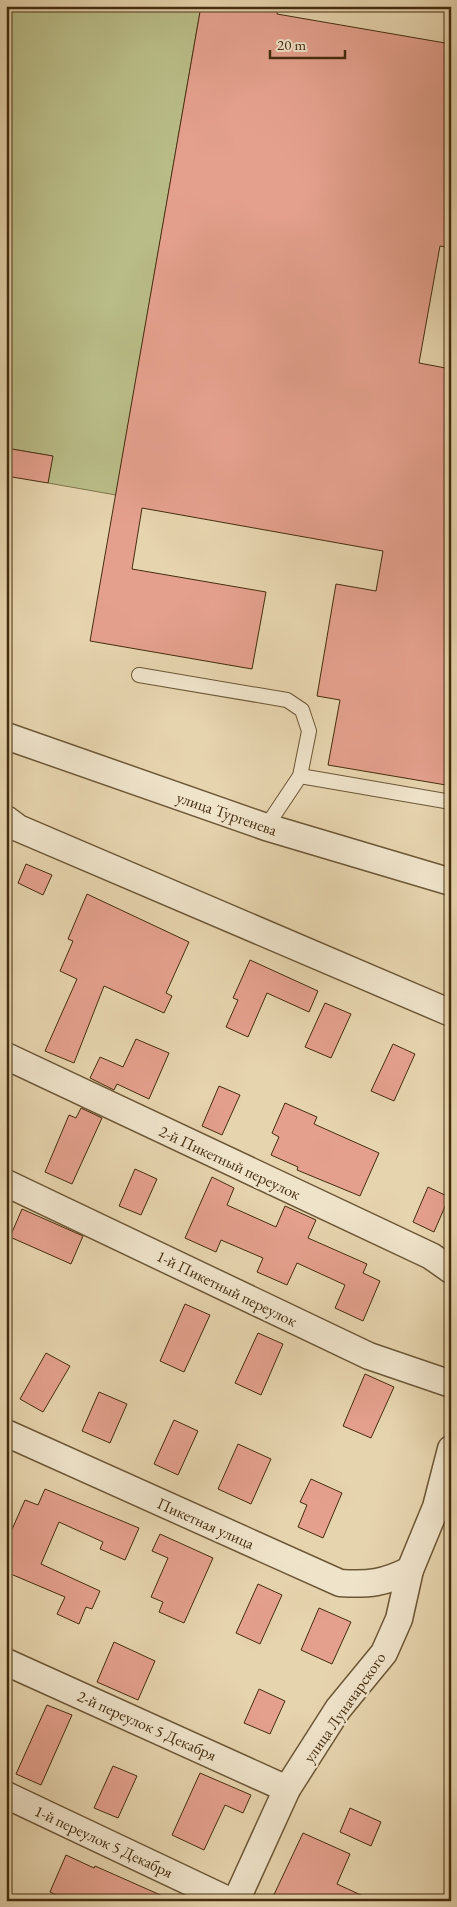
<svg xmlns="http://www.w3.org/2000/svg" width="457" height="1907" viewBox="0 0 457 1907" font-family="'EB Garamond',serif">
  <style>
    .green { fill: #b9bc87; stroke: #7e744a }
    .building { fill: #e4a08d; stroke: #442d0e }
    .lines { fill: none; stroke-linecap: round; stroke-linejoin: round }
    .service-casing { stroke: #6c5736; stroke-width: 16 }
    .minor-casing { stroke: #6c5736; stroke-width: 29 }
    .service { stroke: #efe3ca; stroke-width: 14 }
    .minor { stroke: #efe3ca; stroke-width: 26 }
    .labels { text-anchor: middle; stroke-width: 4.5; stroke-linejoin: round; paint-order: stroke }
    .street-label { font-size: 16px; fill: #442d0e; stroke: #efe3ca }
  </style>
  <rect width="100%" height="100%" fill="#e6d4ae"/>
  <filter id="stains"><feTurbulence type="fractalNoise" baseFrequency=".004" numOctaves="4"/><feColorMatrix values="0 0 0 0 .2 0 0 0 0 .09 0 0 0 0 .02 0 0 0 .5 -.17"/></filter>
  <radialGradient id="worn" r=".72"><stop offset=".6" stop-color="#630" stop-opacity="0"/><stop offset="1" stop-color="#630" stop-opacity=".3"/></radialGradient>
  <polygon class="green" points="6,6 201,6 116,495 48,483 52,456 6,448"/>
  <g class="building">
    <polygon points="201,6 278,6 277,14 451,44 451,248 440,246 419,363 451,369 451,759 446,785 328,765 340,700 317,696 336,584 376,591 383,551 142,508 132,569 266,592 252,669 90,641"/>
    <polygon points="6,448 53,456 48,483 6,476"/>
    <polygon points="26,864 52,875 43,895 18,883"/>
    <polygon points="87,894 189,942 166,993 172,996 164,1013 104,986 74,1063 45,1051 77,979 60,971 73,941 68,939"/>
    <polygon points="250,960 318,991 309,1012 267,993 248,1037 226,1027 238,1000 233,998"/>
    <polygon points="325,1003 351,1014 331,1058 305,1047"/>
    <polygon points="136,1039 169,1053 149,1099 117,1084 114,1090 90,1078 100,1057 123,1067"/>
    <polygon points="393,1044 415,1054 394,1101 371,1091"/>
    <polygon points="219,1086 240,1095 222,1135 202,1126"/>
    <polygon points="285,1103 317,1117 314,1124 379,1153 360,1196 297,1170 298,1167 271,1155 279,1137 272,1133"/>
    <polygon points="81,1108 102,1118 72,1184 45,1172 69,1115 76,1118"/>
    <polygon points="135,1169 157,1179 141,1215 119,1206"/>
    <polygon points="212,1177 234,1188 227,1205 276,1227 285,1206 316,1220 308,1238 367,1264 363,1273 380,1281 363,1321 335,1308 345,1285 297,1263 287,1285 257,1272 263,1258 221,1240 216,1252 185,1238"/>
    <polygon points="428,1187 449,1197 434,1232 413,1222"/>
    <polygon points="22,1209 83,1236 71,1264 10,1237"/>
    <polygon points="185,1304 210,1315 184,1372 160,1361"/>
    <polygon points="258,1333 283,1344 261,1395 235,1383"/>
    <polygon points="46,1353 70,1366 43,1412 20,1399"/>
    <polygon points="365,1374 394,1387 371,1438 343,1426"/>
    <polygon points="99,1392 127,1404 110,1443 82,1431"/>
    <polygon points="174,1420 198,1431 178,1475 154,1464"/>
    <polygon points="238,1444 271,1459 251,1504 218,1489"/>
    <polygon points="311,1479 342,1493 323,1538 298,1527 307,1505 300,1502"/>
    <polygon points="45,1489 139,1528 125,1560 100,1549 103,1542 59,1522 41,1564 100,1591 92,1609 86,1607 79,1624 57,1614 65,1597 6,1572 6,1543 25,1500 38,1505"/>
    <polygon points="160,1534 213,1558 184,1623 159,1612 163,1602 151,1597 168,1558 152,1551"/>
    <polygon points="258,1584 282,1595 260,1644 236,1633"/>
    <polygon points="319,1608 351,1622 332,1664 301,1650"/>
    <polygon points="114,1642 155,1661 138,1700 97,1682"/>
    <polygon points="259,1689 285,1701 270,1734 244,1723"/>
    <polygon points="47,1705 72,1715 41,1785 16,1774"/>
    <polygon points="113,1766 137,1776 118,1818 94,1808"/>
    <polygon points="200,1773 251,1795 243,1813 225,1805 204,1850 172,1835"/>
    <polygon points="350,1808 381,1822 371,1846 340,1832"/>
    <polygon points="303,1833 350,1854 337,1884 374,1901 271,1901"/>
    <polygon points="66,1855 94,1868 95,1866 174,1901 68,1901 50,1892"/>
  </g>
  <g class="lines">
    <g class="service-casing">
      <g id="service">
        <polyline points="139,675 287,700 302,710 309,731 300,776 266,827"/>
        <polyline points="300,776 451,802"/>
      </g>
    </g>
    <g class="minor-casing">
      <g id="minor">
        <polyline points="6,736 266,827 451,882"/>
        <polyline points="6,819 18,828 451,1013"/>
        <polyline points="6,1056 431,1256 451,1270"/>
        <polyline points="6,1183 369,1356 451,1384"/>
        <path d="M6,1433L340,1583C369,1585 384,1583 410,1570"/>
        <polyline points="6,1662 287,1789"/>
        <polyline points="6,1795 230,1901"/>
        <polyline points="236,1901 287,1789 338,1709 384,1653 399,1619 410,1570 436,1507 451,1449"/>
      </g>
    </g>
    <use href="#service" class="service"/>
    <use href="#minor" class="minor"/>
  </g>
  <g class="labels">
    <g class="street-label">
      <text transform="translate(227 813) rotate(19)" y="6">улица Тургенева</text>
      <text transform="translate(230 1162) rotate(25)" y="6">2-й Пикетный переулок</text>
      <text transform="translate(227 1288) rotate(26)" y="6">1-й Пикетный переулок</text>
      <text transform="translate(206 1523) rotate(24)" y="6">Пикетная улица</text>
      <text transform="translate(344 1707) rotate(-55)" y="6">улица Луначарского</text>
      <text transform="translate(147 1725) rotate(24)" y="6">2-й переулок 5 Декабря</text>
      <text transform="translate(104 1841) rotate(25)" y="6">1-й переулок 5 Декабря</text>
    </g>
  </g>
  <rect width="457" height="1907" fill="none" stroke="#e6d4ae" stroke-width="25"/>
  <rect x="8" y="8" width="442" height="1892" fill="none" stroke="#442d0e" stroke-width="2.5"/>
  <rect x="12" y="12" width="432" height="1882" fill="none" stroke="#442d0e"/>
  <path d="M270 50v8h75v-8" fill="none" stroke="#442d0e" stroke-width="2.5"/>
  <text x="277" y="50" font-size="15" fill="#442d0e" stroke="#efe3ca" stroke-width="4" paint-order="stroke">20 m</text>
  <rect width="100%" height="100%" filter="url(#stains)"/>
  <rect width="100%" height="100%" fill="url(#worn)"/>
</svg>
